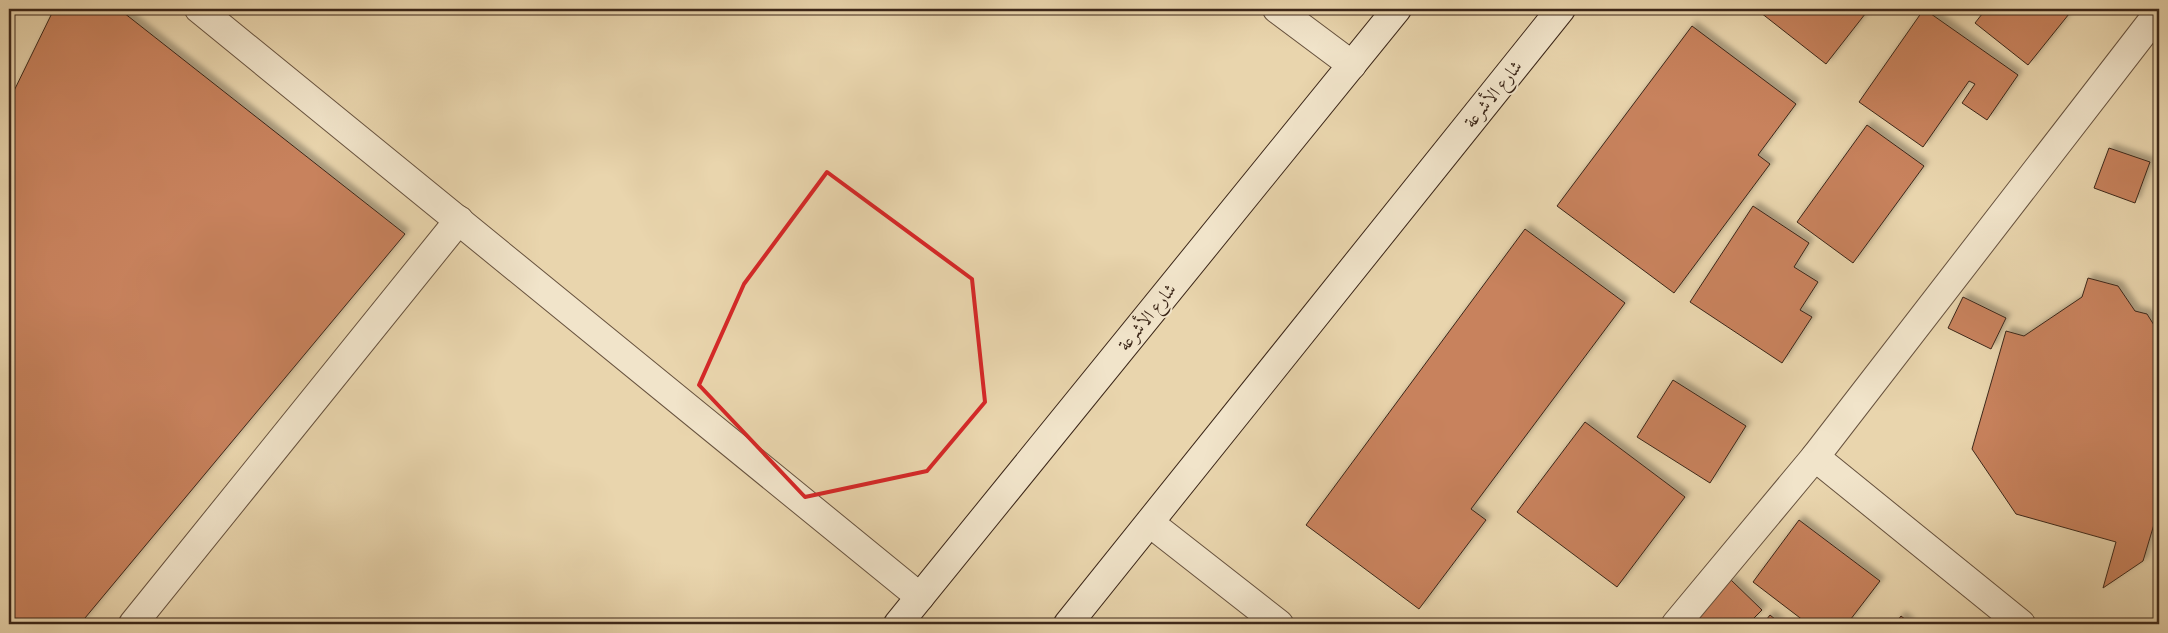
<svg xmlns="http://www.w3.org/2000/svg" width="2168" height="633" viewBox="0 0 2168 633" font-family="'IM FELL Great Primer',Amiri,serif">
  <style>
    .building { fill: #c8825d; stroke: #3c2719; filter: url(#shadow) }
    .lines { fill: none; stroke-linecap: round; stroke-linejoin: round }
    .street-casing { stroke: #67523e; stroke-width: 30 }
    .secondary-casing { stroke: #3c2719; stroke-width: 30 }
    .street { stroke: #f1e4ca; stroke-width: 28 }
    .secondary { stroke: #f1e4ca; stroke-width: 28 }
    .marked { fill: none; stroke: #d62828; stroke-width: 4; stroke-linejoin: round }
    .labels { text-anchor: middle; stroke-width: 4; stroke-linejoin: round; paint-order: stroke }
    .street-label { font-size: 18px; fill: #3c2719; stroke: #f1e4ca }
  </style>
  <defs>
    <filter id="shadow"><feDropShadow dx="4.5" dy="-4.5" stdDeviation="2.5" flood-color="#0004"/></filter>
  </defs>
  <rect width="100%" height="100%" fill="#e9d5ad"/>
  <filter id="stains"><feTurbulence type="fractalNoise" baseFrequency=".004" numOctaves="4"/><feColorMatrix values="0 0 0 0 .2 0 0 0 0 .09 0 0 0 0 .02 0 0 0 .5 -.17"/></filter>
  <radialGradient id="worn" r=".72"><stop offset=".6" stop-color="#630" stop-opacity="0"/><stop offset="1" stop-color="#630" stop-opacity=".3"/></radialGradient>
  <g class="building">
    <polygon points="54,9 119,9 405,234 80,624 9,624 9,101"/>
    <polygon points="1756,9 1869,9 1826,64"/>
    <polygon points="1924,9 2018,75 1987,120 1962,103 1975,84 1969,81 1923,147 1859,102"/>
    <polygon points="1986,9 2073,9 2028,65 1975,23"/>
    <polygon points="1692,26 1796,104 1758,155 1770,164 1674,293 1557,206"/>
    <polygon points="1867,125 1924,166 1853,263 1797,222"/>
    <polygon points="2109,148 2150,162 2135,203 2094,188"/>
    <polygon points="1753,206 1809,243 1794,267 1818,282 1800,310 1812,317 1782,363 1690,302"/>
    <polygon points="1525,229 1625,303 1471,509 1486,520 1419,609 1306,525"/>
    <polygon points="2088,278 2118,286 2135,311 2147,314 2159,333 2159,518 2155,521 2143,561 2103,588 2116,542 2016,514 1972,449 2006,331 2024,336 2082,297"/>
    <polygon points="1963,297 2006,318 1991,349 1948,328"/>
    <polygon points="1673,380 1746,426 1710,483 1637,437"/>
    <polygon points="1585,422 1685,497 1617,587 1517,512"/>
    <polygon points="1799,520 1880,581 1847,624 1808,624 1753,582"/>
    <polygon points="1731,580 1762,610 1748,624 1707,624 1698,616"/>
    <polygon points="1770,615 1781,624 1763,624"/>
    <polygon points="1901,616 1911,624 1895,624"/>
  </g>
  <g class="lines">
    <g class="street-casing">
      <g id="street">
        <polyline points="199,9 920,597"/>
        <polyline points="1277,9 1352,65"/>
        <polyline points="1815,457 2021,624"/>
        <polyline points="1150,523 1279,624"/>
        <polyline points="133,624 459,220"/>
        <polyline points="1676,624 1815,457 2159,12"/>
      </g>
    </g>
    <g class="secondary-casing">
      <g id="secondary">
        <polyline points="898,624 1397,9"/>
        <polyline points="1068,624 1561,9"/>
      </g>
    </g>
    <use href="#street" class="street"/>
    <use href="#secondary" class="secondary"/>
  </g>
  <path class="marked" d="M827,172L972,279L985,402L927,471L805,497L699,385L744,284Z"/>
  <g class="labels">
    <g class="street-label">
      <text transform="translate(1493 94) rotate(-51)" y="6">شارع الأشرعة</text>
      <text transform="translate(1147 317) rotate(-51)" y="6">شارع الأشرعة</text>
    </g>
  </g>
  <rect width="2168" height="633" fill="none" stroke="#e9d5ad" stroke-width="30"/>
  <rect x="10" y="10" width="2148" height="613" fill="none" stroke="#3c2719" stroke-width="2.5"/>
  <rect x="15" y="15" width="2138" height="603" fill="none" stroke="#3c2719"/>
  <rect width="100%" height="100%" filter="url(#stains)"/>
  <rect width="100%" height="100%" fill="url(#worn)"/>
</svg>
